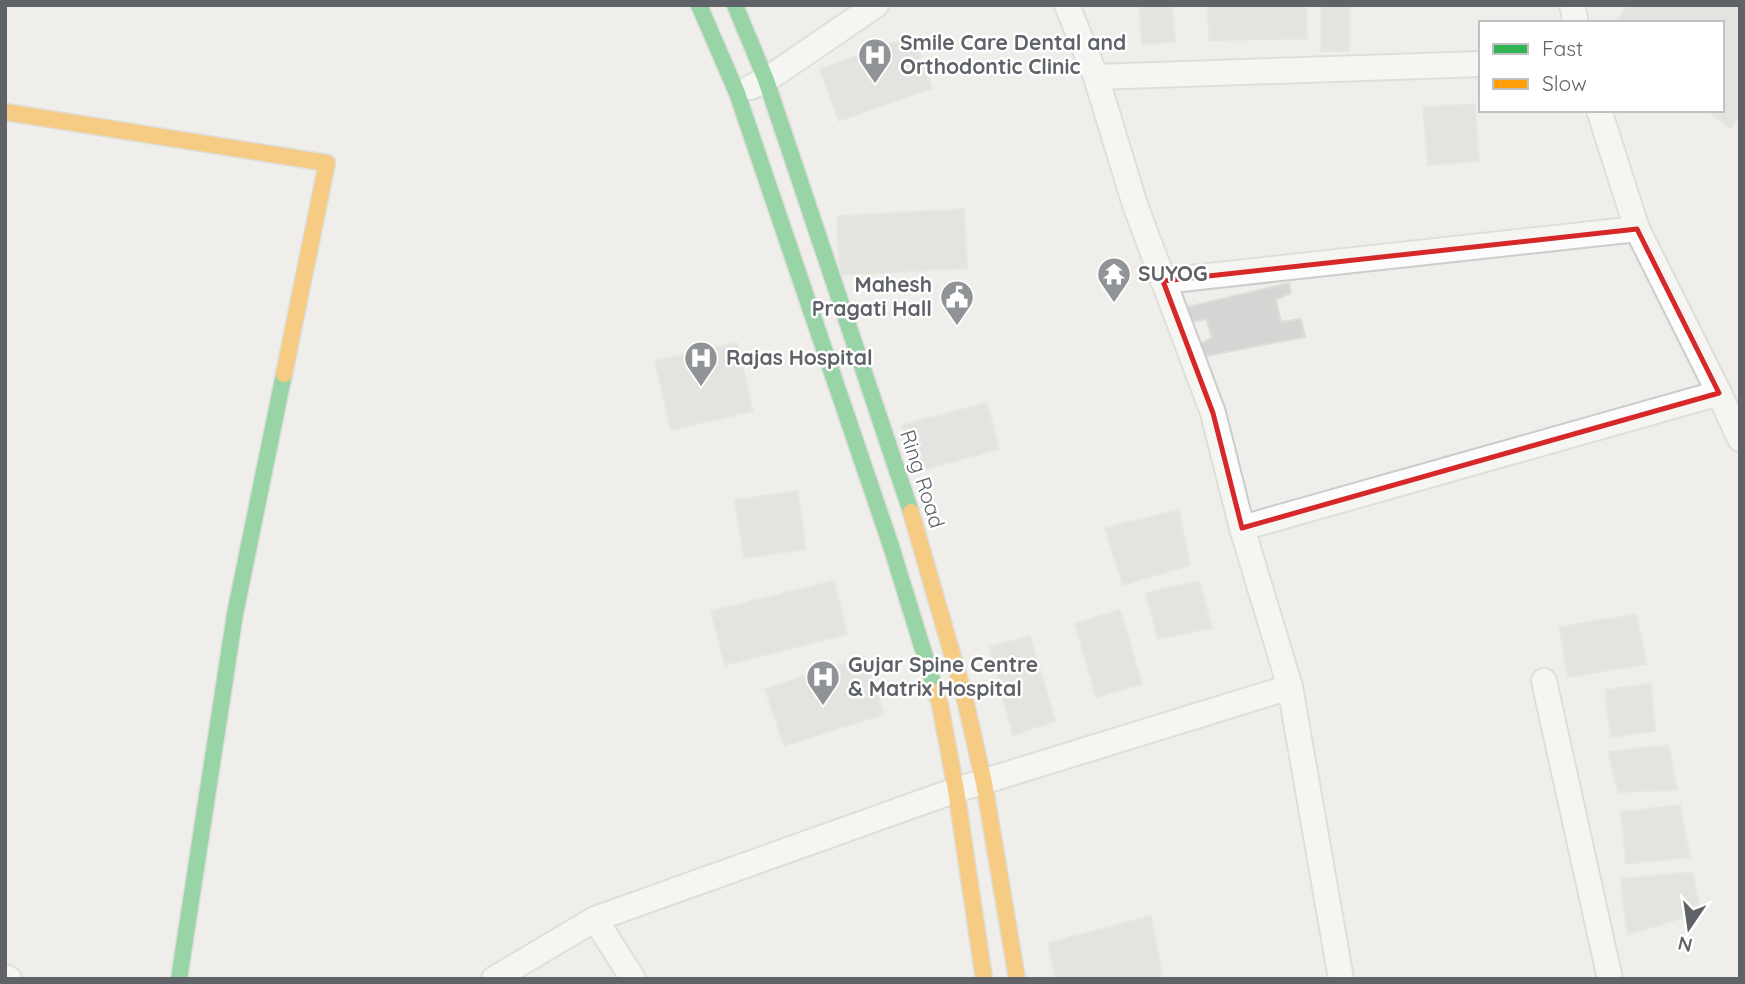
<svg xmlns="http://www.w3.org/2000/svg" width="1745" height="984" viewBox="0 0 1745 984" font-family="Quicksand,sans-serif">
  <style>
    .building { fill: #d6d5d3; stroke: #deddd9; stroke-width: 2 }
    .lines { fill: none; stroke-linecap: round; stroke-linejoin: round }
    .street-casing { stroke: #cbcccc; stroke-width: 28 }
    .fast-casing { stroke: #cacacb; stroke-width: 19 }
    .slow-casing { stroke: #cacacb; stroke-width: 19 }
    .street { stroke: #fdfcfc; stroke-width: 24 }
    .fast { stroke: #30b455; stroke-width: 16 }
    .slow { stroke: #ff9f0a; stroke-width: 16 }
    .marked { fill: none; stroke: #d62828; stroke-width: 5; stroke-linejoin: round }
    .labels { text-anchor: middle; stroke-width: 5; stroke-linejoin: round; paint-order: stroke }
    .poi-label { font-size: 21px; font-weight: bold; fill: #5f6368; stroke: #fff; text-anchor: start }
    .street-label { font-size: 21px; fill: #5f6368; stroke: #fff }
  </style>
  <rect width="100%" height="100%" fill="#efeeea"/>
  <g class="building">
    <polygon points="1139,5 1172,5 1175,42 1142,44"/>
    <polygon points="1208,5 1306,5 1307,39 1209,40"/>
    <polygon points="1321,5 1350,5 1349,51 1321,51"/>
    <polygon points="1629,5 1740,5 1740,116 1730,128 1707,110 1722,110 1722,23 1614,23"/>
    <polygon points="913,36 932,88 839,121 820,69"/>
    <polygon points="1475,104 1479,161 1428,165 1423,107"/>
    <polygon points="964,209 967,268 840,275 837,216"/>
    <polygon points="1289,283 1291,293 1276,300 1281,322 1301,319 1305,337 1200,357 1199,344 1212,338 1206,319 1188,323 1187,307"/>
    <polygon points="737,343 753,411 671,430 655,361"/>
    <polygon points="987,403 999,449 914,472 902,425"/>
    <polygon points="797,491 806,549 744,558 735,500"/>
    <polygon points="1179,510 1190,565 1123,585 1105,528"/>
    <polygon points="834,581 847,634 725,665 711,611"/>
    <polygon points="1199,581 1212,628 1158,639 1146,593"/>
    <polygon points="1120,610 1142,684 1096,697 1075,624"/>
    <polygon points="1636,614 1647,664 1568,677 1559,627"/>
    <polygon points="1030,636 1055,721 1013,735 990,647"/>
    <polygon points="865,657 884,714 784,746 765,689"/>
    <polygon points="1651,684 1655,731 1611,737 1605,690"/>
    <polygon points="1668,745 1677,790 1618,792 1608,752"/>
    <polygon points="1680,805 1690,857 1626,864 1621,812"/>
    <polygon points="1693,872 1700,912 1627,935 1621,879"/>
    <polygon points="1151,916 1162,977 1154,979 1056,979 1048,943"/>
  </g>
  <g class="lines">
    <g class="street-casing">
      <g id="street">
        <polyline points="1067,5 1096,77 1135,205 1213,413 1242,528 1290,687 1341,979"/>
        <polyline points="1572,5 1576,23"/>
        <polyline points="1096,77 1481,64"/>
        <polyline points="751,87 766,80 876,5"/>
        <polyline points="1599,110 1637,229 1719,393 1740,439"/>
        <polyline points="1163,281 1637,229"/>
        <polyline points="1242,528 1719,393"/>
        <polyline points="1544,681 1610,979"/>
        <polyline points="595,919 633,979"/>
        <polyline points="5,977 9,979"/>
        <polyline points="494,979 595,919 956,790 1290,687"/>
      </g>
    </g>
    <g class="fast-casing">
      <g id="fast">
        <polyline points="699,5 737,93 891,546 936,692"/>
        <polyline points="735,5 766,80 911,512"/>
        <polyline points="179,979 235,614 284,374"/>
      </g>
    </g>
    <g class="slow-casing">
      <g id="slow">
        <polyline points="5,112 327,163 284,374"/>
        <polyline points="911,512 964,695 984,783 1017,979"/>
        <polyline points="936,692 940,705 956,790 984,979"/>
      </g>
    </g>
    <use href="#street" class="street"/>
    <use href="#fast" class="fast"/>
    <use href="#slow" class="slow"/>
  </g>
  <path d="M0 0H1745V984H0ZM1637,229L1719,393L1242,528L1213,413L1163,281Z" fill="#efeeea" fill-opacity=".55" fill-rule="evenodd"/>
  <path class="marked" d="M1637,229L1719,393L1242,528L1213,413L1163,281Z"/>
  <defs>
    <g id="hospital-pin" transform="scale(1.75)"><path d="M0 17L-7.5 6A9.5 9.5 0 1 1 7.5 6Z" fill="#919496" stroke="#fff"/><path d="M-5-5h3v3.5h4V-5h3V5h-3V1.5h-4V5h-3Z" fill="#fff"/></g>
    <g id="temple-pin" transform="scale(1.75)"><path d="M0 17L-7.5 6A9.5 9.5 0 1 1 7.5 6Z" fill="#919496" stroke="#fff"/><path d="M0-6L5-2H3V0L6.5 2.5H4V6H1.5V3h-3V6H-4V2.5H-6.5L-3 0V-2H-5Z" fill="#fff"/></g>
    <g id="civic-pin" transform="scale(1.75)"><path d="M0 17L-7.5 6A9.5 9.5 0 1 1 7.5 6Z" fill="#919496" stroke="#fff"/><path d="M-.6-6.5H3V-4.5H.6V-3L4-1V1h2V6H-6V1h2V-1L-.6-3ZM-1.2 2.5V6h2.4V2.5Z" fill="#fff"/></g>
  </defs>
  <g fill-rule="evenodd">
    <use href="#hospital-pin" x="875" y="55"/>
    <use href="#temple-pin" x="1114" y="274"/>
    <use href="#civic-pin" x="957" y="297"/>
    <use href="#hospital-pin" x="701" y="358"/>
    <use href="#hospital-pin" x="823" y="677"/>
  </g>
  <g class="labels">
    <g class="poi-label">
      <text x="900" y="50">Smile Care Dental and<tspan x="900" dy="24">Orthodontic Clinic</tspan></text>
      <text x="1138" y="281">SUYOG</text>
      <text x="932" y="292" text-anchor="end">Mahesh<tspan x="932" dy="24">Pragati Hall</tspan></text>
      <text x="726" y="365">Rajas Hospital</text>
      <text x="848" y="672">Gujar Spine Centre<tspan x="848" dy="24">&amp; Matrix Hospital</tspan></text>
    </g>
    <g class="street-label">
      <text transform="translate(922 479) rotate(72)" y="7">Ring Road</text>
    </g>
  </g>
  <rect width="1745" height="984" fill="none" stroke="#5f6368" stroke-width="14"/>
  <rect x="1479" y="21" width="245" height="91" fill="#ffffff" stroke="#bfc1c3" stroke-width="2"/>
  <rect x="1493" y="44" width="35" height="10" fill="#30b455" stroke="#bfc1c3" stroke-width="2"/>
  <text x="1542" y="56" font-size="21" fill="#5f6368">Fast</text>
  <rect x="1493" y="79" width="35" height="10" fill="#ff9f0a" stroke="#bfc1c3" stroke-width="2"/>
  <text x="1542" y="91" font-size="21" fill="#5f6368">Slow</text>
  <g transform="translate(1689 928) rotate(193)" stroke="#ffffff" stroke-width="5" paint-order="stroke">
  <path d="M0-5L12 26L0 18L-12 26Z" fill="#5f6368"/>
  <text y="-10" font-size="19" font-weight="bold" text-anchor="middle" fill="#5f6368">N</text>
  </g>
</svg>
